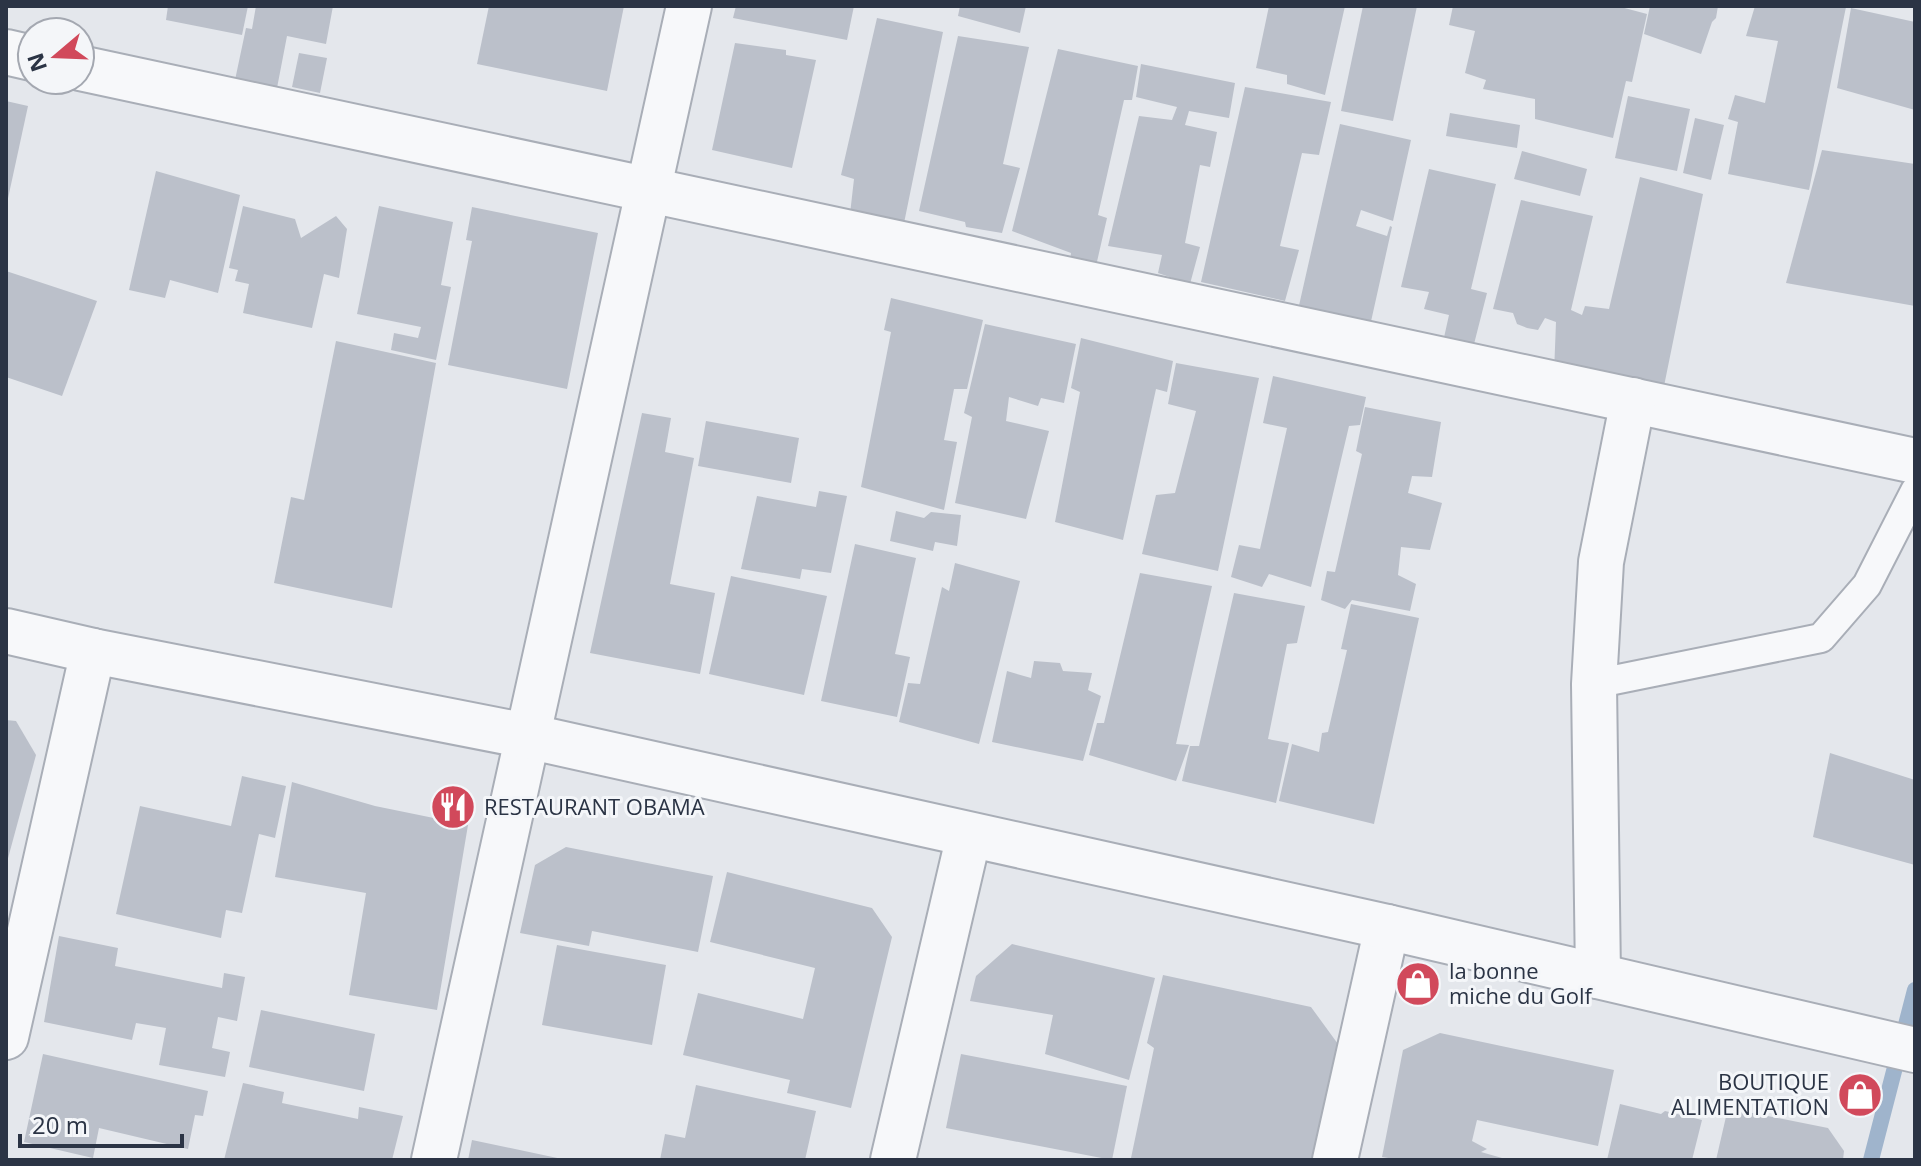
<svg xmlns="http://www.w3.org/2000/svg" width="1921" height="1166" viewBox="0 0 1921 1166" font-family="'Open Sans',sans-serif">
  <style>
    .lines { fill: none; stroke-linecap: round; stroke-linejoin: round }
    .stream { stroke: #9fb4cc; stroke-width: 16 }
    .building { fill: #bbc0ca }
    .service-casing { stroke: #a9aeb7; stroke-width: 32 }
    .minor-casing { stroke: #a9aeb7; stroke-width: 48 }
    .tertiary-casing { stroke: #a9aeb7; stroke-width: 48 }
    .service { stroke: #f7f8fa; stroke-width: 28 }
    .minor { stroke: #f7f8fa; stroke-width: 44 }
    .tertiary { stroke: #f7f8fa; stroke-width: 44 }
    .labels { text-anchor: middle; stroke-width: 6; stroke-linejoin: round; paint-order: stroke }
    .poi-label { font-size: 22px; fill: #2b3445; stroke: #f4f6f9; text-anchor: start }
  </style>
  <rect width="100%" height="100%" fill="#e4e7ec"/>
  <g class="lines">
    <polyline class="stream" points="1871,1160 1915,990"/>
  </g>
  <g class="building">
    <polygon points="168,6 248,6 242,35 166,20"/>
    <polygon points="256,6 333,6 326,44 287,36 277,88 235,80 246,28 252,29"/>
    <polygon points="489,6 624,6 607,91 477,64"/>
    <polygon points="736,6 854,6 847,40 733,18"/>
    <polygon points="960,6 1026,6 1020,33 958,16"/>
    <polygon points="1269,6 1345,6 1325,95 1287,84 1287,75 1256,68"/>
    <polygon points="1363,6 1417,6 1393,121 1341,111"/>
    <polygon points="1453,6 1617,6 1647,14 1632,82 1626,81 1613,138 1535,119 1535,99 1483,89 1486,80 1465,73 1475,31 1449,25"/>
    <polygon points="1650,6 1718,6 1716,18 1712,22 1701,54 1644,34"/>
    <polygon points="1755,6 1846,7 1809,190 1728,174 1738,122 1728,119 1735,95 1765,103 1778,41 1746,36"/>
    <polygon points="1851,8 1915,22 1915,110 1837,88"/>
    <polygon points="877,18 943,32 903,228 850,214 854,179 841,175"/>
    <polygon points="958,36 1029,47 1003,164 1020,168 1002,233 966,227 965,222 919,211"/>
    <polygon points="735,43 786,50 786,55 816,60 792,168 712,150"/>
    <polygon points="1058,49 1138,66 1132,100 1124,100 1098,215 1107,218 1096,266 1070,262 1071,253 1012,231"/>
    <polygon points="299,53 327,58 320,93 292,87"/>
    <polygon points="1141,64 1235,83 1229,118 1189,111 1185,125 1217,132 1210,167 1200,165 1185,243 1200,247 1190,284 1158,273 1162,255 1108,246 1139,116 1172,120 1177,107 1136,97"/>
    <polygon points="1245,87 1331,102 1319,155 1302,153 1280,246 1299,250 1285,301 1201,282"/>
    <polygon points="1628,96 1690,109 1677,171 1615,158"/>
    <polygon points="6,101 28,106 7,203 6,202"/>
    <polygon points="1450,113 1520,125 1517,148 1446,136"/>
    <polygon points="1695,118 1724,125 1711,180 1683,173"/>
    <polygon points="1340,124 1411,140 1393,221 1361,210 1356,226 1387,236 1390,226 1392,227 1370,326 1298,310"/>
    <polygon points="1822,150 1915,164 1915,306 1786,283"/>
    <polygon points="1522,151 1587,169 1580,196 1514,179"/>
    <polygon points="1429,169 1496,184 1471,289 1487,293 1473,348 1443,342 1449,315 1424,309 1429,292 1401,287"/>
    <polygon points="156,171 240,195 218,293 170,280 165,298 129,290"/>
    <polygon points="1640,177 1703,194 1662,396 1554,373 1556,322 1545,318 1538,330 1527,328 1517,324 1513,313 1493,309 1521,200 1593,216 1571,310 1582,315 1585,306 1609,309"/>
    <polygon points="243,206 295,219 301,238 336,216 347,229 339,278 324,274 312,328 243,313 249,284 235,281 238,270 229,268"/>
    <polygon points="379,206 453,222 441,285 451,287 436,360 391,350 394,333 418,338 421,327 357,314"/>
    <polygon points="472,207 598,233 567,389 448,365 472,241 466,240"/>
    <polygon points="6,271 97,301 62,396 6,377"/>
    <polygon points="891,298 983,320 967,389 954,389 944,440 957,442 944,510 861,487 891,332 884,330"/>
    <polygon points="985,324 1076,344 1064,403 1041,398 1038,406 1009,397 1006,421 1049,431 1026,519 955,503 972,417 964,413"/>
    <polygon points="1081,338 1173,361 1167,392 1156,389 1123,540 1055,522 1080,392 1071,388"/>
    <polygon points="336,341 436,363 392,608 274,583 291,497 304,500"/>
    <polygon points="1176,363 1259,378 1218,571 1142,554 1156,495 1175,493 1196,411 1168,404"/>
    <polygon points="1273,376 1366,397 1360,425 1349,426 1311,587 1269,574 1262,587 1231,577 1239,545 1260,549 1287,428 1263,423"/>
    <polygon points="1365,407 1441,422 1432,477 1412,476 1408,493 1442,503 1430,550 1401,547 1398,575 1416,584 1410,611 1352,600 1345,609 1321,600 1327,571 1335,572 1362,454 1356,451"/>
    <polygon points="642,413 671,418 665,452 694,458 670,584 715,593 700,674 590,653"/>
    <polygon points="706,421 799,438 791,483 698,466"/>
    <polygon points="819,491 847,496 831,573 802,569 800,579 741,569 757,496 816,507"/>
    <polygon points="896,511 924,518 931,512 961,515 957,546 935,542 933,551 890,541"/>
    <polygon points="855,544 916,558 895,654 910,657 897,717 821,701"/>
    <polygon points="955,563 1020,581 979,744 899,722 908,683 920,684 942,587 949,591"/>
    <polygon points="1140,573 1212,586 1176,744 1189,745 1176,781 1089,755 1097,723 1104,723"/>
    <polygon points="731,576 827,596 804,695 709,674"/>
    <polygon points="1234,593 1305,606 1297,643 1287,644 1268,739 1289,743 1276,803 1182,781 1190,746 1199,746"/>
    <polygon points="1351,604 1419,618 1374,824 1279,801 1292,744 1319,752 1322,733 1328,732 1347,650 1341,649"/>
    <polygon points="1034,661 1060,663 1063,671 1092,673 1088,690 1101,696 1083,761 992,742 1007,671 1031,678"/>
    <polygon points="6,720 16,721 36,755 7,862"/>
    <polygon points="1830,753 1915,780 1915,865 1813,837"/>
    <polygon points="242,776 286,786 275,838 259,834 242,913 226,910 221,938 116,914 140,806 231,826"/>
    <polygon points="292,782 375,806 468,825 437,1010 349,995 366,893 275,877"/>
    <polygon points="566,847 713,876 698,952 592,931 589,946 520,933 535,865"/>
    <polygon points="727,872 872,908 892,937 851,1108 787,1093 790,1080 683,1055 698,993 803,1019 815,968 710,942"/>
    <polygon points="59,936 118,948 115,966 222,988 224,973 245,977 237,1021 218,1017 212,1048 230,1052 225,1077 159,1065 166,1028 136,1023 132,1040 44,1022"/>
    <polygon points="1012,944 1155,978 1129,1080 1045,1054 1053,1015 970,1001 976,976"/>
    <polygon points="557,945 666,965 652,1045 542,1025"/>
    <polygon points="1163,975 1311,1007 1338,1044 1315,1160 1138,1160 1131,1158 1154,1048 1147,1043"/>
    <polygon points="261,1010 375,1034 364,1091 249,1067"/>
    <polygon points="1440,1033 1614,1070 1598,1146 1477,1120 1472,1141 1487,1149 1481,1152 1509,1160 1401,1160 1382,1157 1403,1050"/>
    <polygon points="43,1054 208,1091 203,1116 195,1115 188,1149 99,1128 93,1158 24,1142"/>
    <polygon points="961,1054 1127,1086 1112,1160 946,1128"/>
    <polygon points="243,1083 284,1092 282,1103 358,1119 359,1107 403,1116 392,1160 224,1160"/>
    <polygon points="696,1085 816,1111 805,1160 660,1160 665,1134 685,1138"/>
    <polygon points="1620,1104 1661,1114 1665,1111 1702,1120 1692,1160 1607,1160"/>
    <polygon points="1728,1108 1828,1128 1844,1151 1843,1160 1716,1160"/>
    <polygon points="472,1140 562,1159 562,1160 468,1160"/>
  </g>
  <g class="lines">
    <g class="service-casing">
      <polyline id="service" points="1594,684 1821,638 1867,585 1915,491"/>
    </g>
    <g class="minor-casing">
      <g id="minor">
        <polyline points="6,52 32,58"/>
        <polyline points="80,68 1915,461"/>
        <polyline points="1598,976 1594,684 1601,562 1633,400"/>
        <polyline points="6,1037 93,651"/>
        <polyline points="434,1160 689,6"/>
        <polyline points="893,1160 969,835"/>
        <polyline points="1335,1160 1387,927"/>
      </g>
    </g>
    <g class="tertiary-casing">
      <polyline id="tertiary" points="6,631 93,651 527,736 1387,927 1915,1050"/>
    </g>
    <use href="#service" class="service"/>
    <use href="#minor" class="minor"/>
    <use href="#tertiary" class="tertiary"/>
  </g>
  <defs>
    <g id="restaurant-disc" transform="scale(2.3)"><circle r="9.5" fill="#d1495b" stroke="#f4f6f9"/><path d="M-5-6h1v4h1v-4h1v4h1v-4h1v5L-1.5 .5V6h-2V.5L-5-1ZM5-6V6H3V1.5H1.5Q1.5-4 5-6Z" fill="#fff"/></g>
    <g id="shop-disc" transform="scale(2.3)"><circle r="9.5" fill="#d1495b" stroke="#f4f6f9"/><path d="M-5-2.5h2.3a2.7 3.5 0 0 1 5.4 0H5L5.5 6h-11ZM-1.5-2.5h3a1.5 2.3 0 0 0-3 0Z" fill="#fff"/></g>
  </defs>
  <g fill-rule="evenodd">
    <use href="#restaurant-disc" x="453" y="807"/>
    <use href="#shop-disc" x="1418" y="984"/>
    <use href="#shop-disc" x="1860" y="1095"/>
  </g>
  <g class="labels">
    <g class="poi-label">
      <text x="484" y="815">RESTAURANT OBAMA</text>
      <text x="1449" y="979">la bonne<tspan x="1449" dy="25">miche du Golf</tspan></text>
      <text x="1829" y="1090" text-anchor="end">BOUTIQUE<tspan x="1829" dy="25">ALIMENTATION</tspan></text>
    </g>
  </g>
  <rect width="1921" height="1166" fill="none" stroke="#2b3445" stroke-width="16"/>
  <g transform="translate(56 56) rotate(251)"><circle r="38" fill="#f4f6f9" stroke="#a4a8b1" stroke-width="2"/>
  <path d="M0-6L14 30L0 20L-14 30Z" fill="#d1495b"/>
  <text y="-12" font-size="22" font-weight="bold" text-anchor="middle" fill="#2b3445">N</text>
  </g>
  <path d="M20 1134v12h162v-12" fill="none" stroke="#2b3445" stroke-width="4"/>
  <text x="32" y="1134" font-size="24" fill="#2b3445" stroke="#f4f6f9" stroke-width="6" paint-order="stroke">20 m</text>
</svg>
